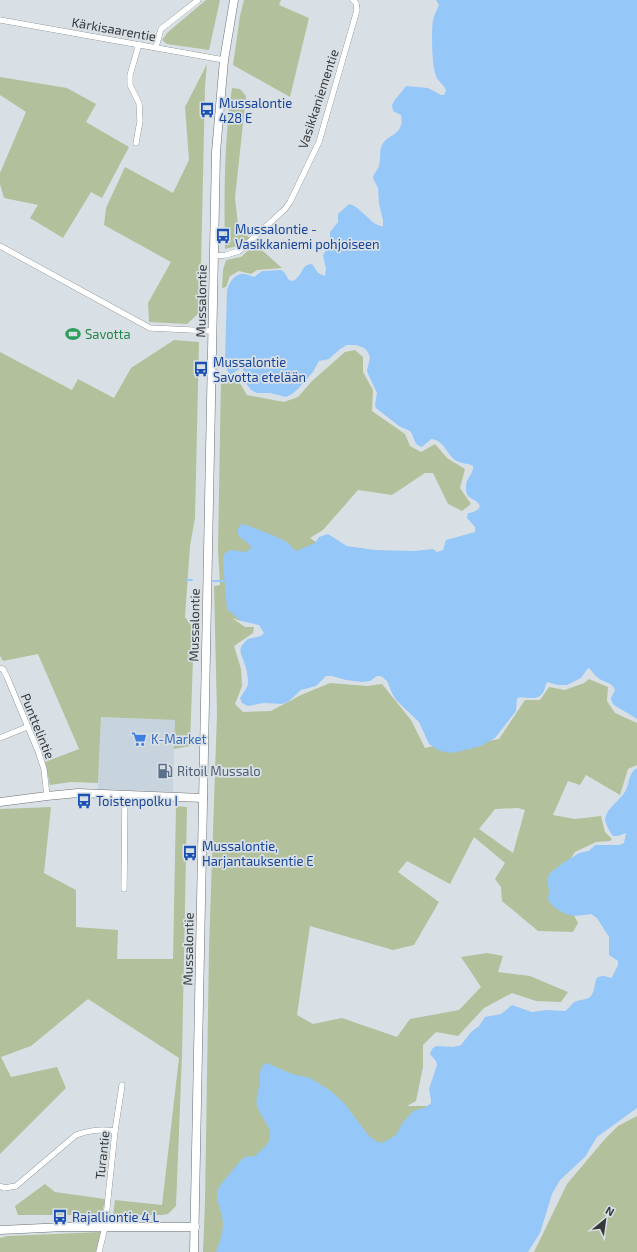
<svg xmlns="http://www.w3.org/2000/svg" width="637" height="1252" viewBox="0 0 637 1252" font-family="'Exo 2',sans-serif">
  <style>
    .built { fill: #c7d4dd }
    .green { fill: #b2c09b; fill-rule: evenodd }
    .water { fill: #95c7f9 }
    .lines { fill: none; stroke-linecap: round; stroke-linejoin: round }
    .stream { stroke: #95c7f9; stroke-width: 2 }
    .street-casing { stroke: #6b7176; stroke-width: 6 }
    .secondary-casing { stroke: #6b7176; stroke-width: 9 }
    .street { stroke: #fff; stroke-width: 5.5 }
    .secondary { stroke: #fff; stroke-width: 8 }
    .labels { text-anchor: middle; stroke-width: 3.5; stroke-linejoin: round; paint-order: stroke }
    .street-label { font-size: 13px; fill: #35383a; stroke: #d9e0e5 }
    .transit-label { font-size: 13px; fill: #164399; stroke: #d9e0e5; text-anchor: start }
    .leisure-label { font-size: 13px; fill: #27864d; stroke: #d9e0e5; text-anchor: start }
    .shop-label { font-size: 13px; fill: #366cbe; stroke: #d9e0e5; text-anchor: start }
    .service-label { font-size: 13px; fill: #4e5e75; stroke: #d9e0e5; text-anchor: start }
  </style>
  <rect width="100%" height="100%" fill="#d9e0e5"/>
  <polygon class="built" points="101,717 175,720 173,792 98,789"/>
  <g class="green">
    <polygon points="206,0 220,0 209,50 167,44 162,40 168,32"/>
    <polygon points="244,0 281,0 279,5 309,18 290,97 233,65 240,16"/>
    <polygon points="207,64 205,86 200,312 187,324 149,322 148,303 171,262 104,225 106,208 125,167 173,193 189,160 185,107"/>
    <polygon points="0,77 67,88 96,104 86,122 129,147 102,198 91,192 63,238 30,218 38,205 4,198 0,184 0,173 26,112 0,95"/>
    <path d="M232,88L240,89L246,96L235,198L238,225L250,239L237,246L225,249C224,195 224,141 232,88Z"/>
    <polygon points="255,244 282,268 257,270 251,274 239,271 230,276 226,287 222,288 223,270 226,260 241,257"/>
    <polygon points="174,340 199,342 195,518 190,546 185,617 194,629 190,746 174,749 175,720 101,717 98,783 71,782 50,785 45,762 79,749 38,654 3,661 0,656 0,352 72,390 78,379 114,398 131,368"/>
    <path d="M355,350L363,357V372L373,390L372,411L405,434L410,446L421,452L435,444L447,458L465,469L460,488L471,504L462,511L448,504L433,473H425L392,495L358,490L323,530L310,538L319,544L232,578L241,621L232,618L245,627H254L253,633L234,646L241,669L242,686L235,704L243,712L271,711L301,695L330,683L367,686L382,684L411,720L425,748L454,741L471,744L499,739L525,700H540L549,687L565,690L584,683L589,679L608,687L607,701L615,713L637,723V765L628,769L620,795L586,775L580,785L568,781L553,815L575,819L601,816L605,832L612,839L610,841L596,842L575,852L564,869L570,908L578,923L573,932L538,931L502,901L501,887L495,879L505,863L474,837L450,884L407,861L398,872L439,902L414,945L393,950L310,926L297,1015L313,1024L342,1018L397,1037L410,1019L459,1010L481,987L461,957L487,953L503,956L498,972L530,976L568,992L561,1002L536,1001L512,993L484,1008L458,1036L436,1032L423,1045V1067L416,1101L407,1106H428L357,1252H203L205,1201L209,948L217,714L214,586L220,585L218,550L221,376L237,378L247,395L284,402L298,397L312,381L345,352ZM518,808L525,810L513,853L479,829L495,809Z"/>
    <polygon points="176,806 187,807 182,1056 176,1206 168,1214 161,1215 113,1215 115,1200 162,1205 179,1058 88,999 31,1046 1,1057 11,1077 57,1067 66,1088 0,1154 0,809 51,807 44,873 76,890 76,927 118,930 117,959 173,959"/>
    <polygon points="637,1116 637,1252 534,1252 567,1184 604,1140 618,1126"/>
    <polygon points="45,1184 55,1192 105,1199 102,1215 18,1215 15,1206"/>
    <polygon points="101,1232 98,1252 0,1252 0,1238 8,1236"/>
  </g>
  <g class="water">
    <path d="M436,0H637V719L614,705L612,702L611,698L615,690C612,681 603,683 597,677C593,674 592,670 588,668L581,678L567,685H558L547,682C545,686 545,691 542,694C535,702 525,695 517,698L516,711L495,738L481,746L453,753L440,751L429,744L419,722L396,700L392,693L387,681L381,676H377L370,681L362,682L346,680L332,676H326L316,686L301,690L289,701L283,704L263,703L248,706L242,703L240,698C243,693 247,689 248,684C248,678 247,670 245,665C242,653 235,650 248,639L261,636L264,633L259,625L241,621L227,609L223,562L224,554L230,550L246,552L251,548L250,545C244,539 236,538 238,528L242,524C245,524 281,538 285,541C290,543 292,549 296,551L315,543L319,537L328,534L347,546L375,550L414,551L433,549L437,552L443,550L446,540L475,532V527L467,518L468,513C472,513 484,509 478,503C473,497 465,500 466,486C466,478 474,474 473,466C468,463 461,464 455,460C446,453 444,440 431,439L422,447C413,445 415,437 410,431L399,426L376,408L375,405L377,393L368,374L367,370L370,358L368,352L364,348L356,345H347L340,349L329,359L319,361L313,372L298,389L292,394L286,397L270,393H257L251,390L245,382L243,369H240L230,375L227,370L225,360L227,291C228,284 234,275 241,274C246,273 250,276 254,277L262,271L281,270L284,272L289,280L293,281C303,276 301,264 312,264L318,273L325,276L326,269L323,255L330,244V232L338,222V214L349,204C362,207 372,227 383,226V220L379,204L378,188L373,178C374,173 377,171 379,166C381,160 379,151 382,145C387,134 405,136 401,115L393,111L392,105L394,101L406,86L428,88L441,95H444L446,91C446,86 438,82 436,76C432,67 431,31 433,20C434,15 437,10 439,5Z"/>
    <path d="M637,768V1108L597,1137L585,1157L560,1180L552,1194L540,1233L528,1252H216L222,1234L223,1224L222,1216L217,1199V1191L221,1184L242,1159L245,1157L255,1156C259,1152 270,1143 270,1138C272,1126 260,1117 257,1106C255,1098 259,1090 260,1082C260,1075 259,1070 264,1064L267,1063L292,1074L310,1078L331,1091L345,1104L369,1136L376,1141L382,1143L396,1135L403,1122L413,1111L426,1107L431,1103V1100L429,1089L437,1065L436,1061L430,1054L432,1049L436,1046L453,1047L461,1045L471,1032L479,1026L485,1017L501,1014L512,1005L532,1012L546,1010L565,1011C570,1008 572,1002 577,1001C581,999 586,1000 590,997C599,989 589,970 611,978L612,977L618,965V961L609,955V937L597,918L591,914C576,916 570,918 557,909C553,906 550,904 548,899L549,890L547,880L550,873L563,863L579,853L589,851L595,845H619L624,843L626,833L618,836H613C610,832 605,823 605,819C607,807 621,800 626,790C630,782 628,773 637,768Z"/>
  </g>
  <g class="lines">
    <g class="stream">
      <polyline points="187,580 192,580"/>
      <polyline points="213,581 225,581"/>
    </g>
    <g class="street-casing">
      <g id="street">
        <polyline points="0,20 224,60"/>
        <polyline points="156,47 161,29 198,0"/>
        <polyline points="136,143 140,121 139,103 130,85 130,75 139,44"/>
        <polyline points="0,246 150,328 212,331"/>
        <polyline points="213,256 226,255 239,251 285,209 290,202 319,142 357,10 356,3 353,0"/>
        <polyline points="0,668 3,669 7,677 38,751 44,769 47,796"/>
        <polyline points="0,738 27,727"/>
        <polyline points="124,889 125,795"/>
        <path d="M0,1186L4,1188L16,1186L76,1135C90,1130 100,1129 115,1131"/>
        <polyline points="99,1252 105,1227 115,1131 122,1085"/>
      </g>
    </g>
    <g class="secondary-casing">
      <g id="secondary">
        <polyline points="0,802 47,796 78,793 203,798"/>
        <polyline points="0,1230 65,1227 195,1227"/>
        <polyline points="194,1252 216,152 224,60 234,0"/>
      </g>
    </g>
    <use href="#street" class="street"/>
    <use href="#secondary" class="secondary"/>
  </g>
  <defs>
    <g id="bus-bare" transform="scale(1.2)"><path d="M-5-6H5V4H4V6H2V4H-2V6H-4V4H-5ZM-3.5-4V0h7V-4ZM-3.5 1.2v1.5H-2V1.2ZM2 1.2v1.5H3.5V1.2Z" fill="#1a4fb4" stroke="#d9e0e5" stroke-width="2.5" paint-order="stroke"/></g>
    <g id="stadium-bare" transform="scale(1.2)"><path d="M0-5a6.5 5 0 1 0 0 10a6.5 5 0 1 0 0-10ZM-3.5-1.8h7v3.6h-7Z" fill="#2e9e5b" stroke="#d9e0e5" stroke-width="2.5" paint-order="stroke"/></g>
    <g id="supermarket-bare" transform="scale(1.2)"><path d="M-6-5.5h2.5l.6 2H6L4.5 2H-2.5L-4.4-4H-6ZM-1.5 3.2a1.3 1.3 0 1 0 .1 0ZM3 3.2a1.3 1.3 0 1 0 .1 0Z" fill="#3f7fe0" stroke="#d9e0e5" stroke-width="2.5" paint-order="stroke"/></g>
    <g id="fuel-bare" transform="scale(1.2)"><path d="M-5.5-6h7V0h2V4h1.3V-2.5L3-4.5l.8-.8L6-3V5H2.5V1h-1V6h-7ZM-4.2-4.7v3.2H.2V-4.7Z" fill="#5c6f8a" stroke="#d9e0e5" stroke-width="2.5" paint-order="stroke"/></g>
  </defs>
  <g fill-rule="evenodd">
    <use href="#bus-bare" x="207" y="110"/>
    <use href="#bus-bare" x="223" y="236"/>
    <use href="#stadium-bare" x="73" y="334"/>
    <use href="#bus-bare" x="201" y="369"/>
    <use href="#supermarket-bare" x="139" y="739"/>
    <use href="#fuel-bare" x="165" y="771"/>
    <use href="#bus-bare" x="84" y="801"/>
    <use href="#bus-bare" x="190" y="853"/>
    <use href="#bus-bare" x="60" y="1217"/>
  </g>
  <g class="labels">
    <g class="street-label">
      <text transform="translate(114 29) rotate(10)" y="5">Kärkisaarentie</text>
      <text transform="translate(318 99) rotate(-72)" y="5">Vasikkaniementie</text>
      <text transform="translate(201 301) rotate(-89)" y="5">Mussalontie</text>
      <text transform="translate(194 625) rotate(-89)" y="5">Mussalontie</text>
      <text transform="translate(38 726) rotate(68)" y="5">Punttelintie</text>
      <text transform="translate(188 949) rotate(-89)" y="5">Mussalontie</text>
      <text transform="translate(102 1155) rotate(-84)" y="5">Turantie</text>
    </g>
    <g class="transit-label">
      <text x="219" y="108">Mussalontie<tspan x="219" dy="15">428 E</tspan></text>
      <text x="235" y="234">Mussalontie -<tspan x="235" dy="15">Vasikkaniemi pohjoiseen</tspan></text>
      <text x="213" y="367">Mussalontie<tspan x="213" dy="15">Savotta etelään</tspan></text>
      <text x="96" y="806">Toistenpolku I</text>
      <text x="202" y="851">Mussalontie,<tspan x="202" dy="15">Harjantauksentie E</tspan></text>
      <text x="72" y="1222">Rajalliontie 4 L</text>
    </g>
    <g class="leisure-label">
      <text x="85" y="339">Savotta</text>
    </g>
    <g class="shop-label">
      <text x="151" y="744">K-Market</text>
    </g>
    <g class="service-label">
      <text x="177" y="776">Ritoil Mussalo</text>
    </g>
  </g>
  <g transform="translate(605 1220) rotate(29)" stroke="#d9e0e5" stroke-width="3" paint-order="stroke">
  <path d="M0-3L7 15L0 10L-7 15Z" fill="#35383a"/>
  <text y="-6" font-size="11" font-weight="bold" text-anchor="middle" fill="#35383a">N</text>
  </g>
</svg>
